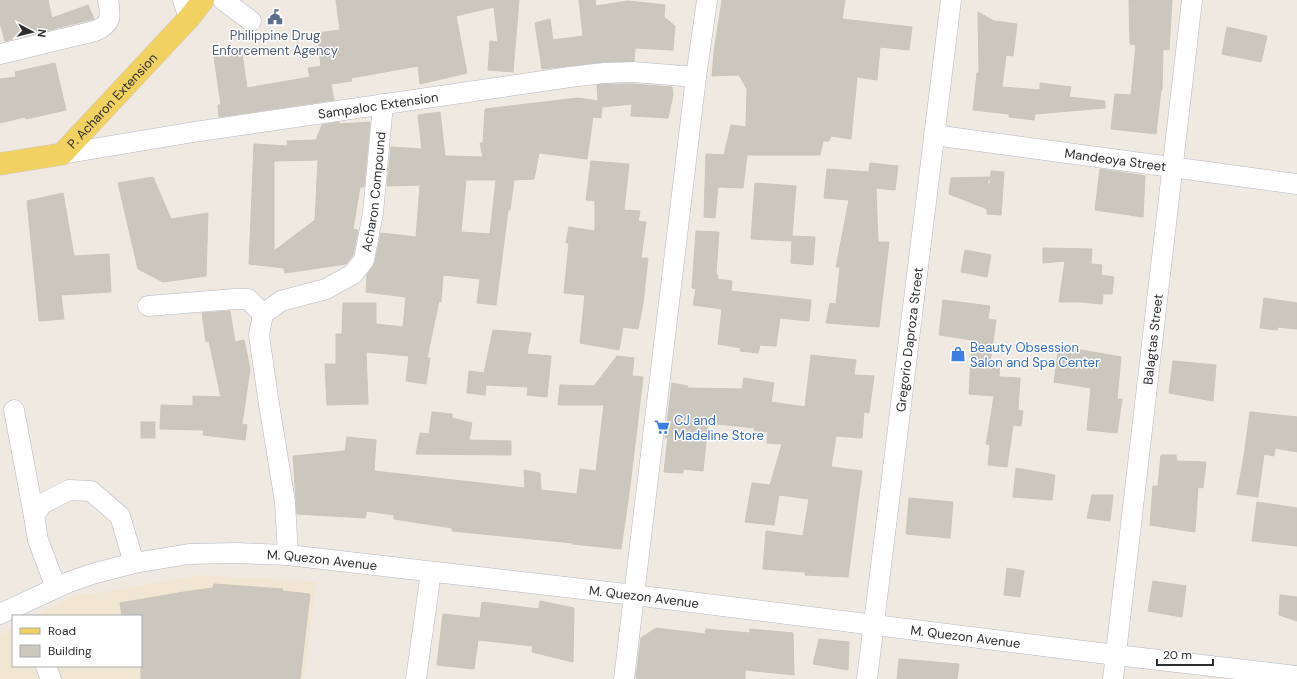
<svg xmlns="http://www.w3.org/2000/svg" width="1297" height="679" viewBox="0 0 1297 679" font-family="'DM Sans',sans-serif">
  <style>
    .education { fill: #f0e6d1 }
    .building { fill: #cbc7bf; stroke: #cbc5ba; fill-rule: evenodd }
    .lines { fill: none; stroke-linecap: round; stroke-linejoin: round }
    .minor-casing { stroke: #b4b7c1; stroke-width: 21 }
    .major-casing { stroke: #c9c9c9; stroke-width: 23 }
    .minor { stroke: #fff; stroke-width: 20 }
    .major { stroke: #f2d163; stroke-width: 22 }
    .labels { text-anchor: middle; stroke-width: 3; stroke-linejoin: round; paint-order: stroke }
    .service-label { font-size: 13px; fill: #4e5e75; stroke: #fff }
    .street-label { font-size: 13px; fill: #2e2e2e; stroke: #fff }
    .shop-label { font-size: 13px; fill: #366cbe; stroke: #fff; text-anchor: start }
  </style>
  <rect width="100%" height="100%" fill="#efe9e1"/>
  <polygon class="education" points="200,575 316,582 304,679 0,679 0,635 13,628 13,666 141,666 141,616 35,616 74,595 92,594"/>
  <g class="building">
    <polygon points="0,0 48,0 52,18 88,5 94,19 5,41 0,23"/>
    <polygon points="336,0 519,0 513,72 488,70 490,41 498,42 494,7 456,16 467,73 420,84 418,66 351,78 352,81 331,84 334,100 219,117 218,105 221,105 214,57 242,53 247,88 310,77 308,68 321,66 317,33 340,30"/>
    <polygon points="579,0 595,0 596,6 628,1 665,5 664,17 675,26 673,50 635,48 634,61 603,62 542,69 535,23 550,19 553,40 583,36"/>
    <polygon points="722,0 845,0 842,19 912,27 909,50 880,47 877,80 857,77 851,139 831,136 829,141 823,141 820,155 747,155 743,188 718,187 715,218 704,217 706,154 724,155 731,125 746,127 747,89 739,75 712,76 714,52"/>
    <polygon points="1129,0 1172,0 1169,50 1163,49 1162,90 1161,90 1156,134 1111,129 1115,94 1131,95 1136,45 1130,44"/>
    <polygon points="978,12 994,21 1017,24 1013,56 1006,55 1002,87 1040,90 1040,83 1071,87 1069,97 1105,101 1105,108 1035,114 1034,120 1009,117 1009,114 973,110 977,73 979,73"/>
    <polygon points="1227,27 1267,36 1261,62 1222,54"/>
    <polygon points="55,63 66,110 26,119 25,117 0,123 0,79 16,77 15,72"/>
    <path d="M605,84H633L672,87L673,95L668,118L631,116L632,104L602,107L601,118L593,117L587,159L539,153L534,179L514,180L510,210H508L496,305L477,303L480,279L443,275L441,302L439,301L427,358H430L426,384L406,381L409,356L366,352L368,404L327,405L325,364H336V334H342L343,303H376V324L403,327L406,297L366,292L367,275L375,262L381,233L416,237L420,185L387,186L391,147L422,149L418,115L440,112L445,156L483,157L480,143H483L485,109L578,98L598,101L597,85ZM466,180H496L490,234L461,232Z"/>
    <path d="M339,122V124L370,122L364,187H360L353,229L358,230L353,255L346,264L285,273L284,268L249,264L254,144L288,146L287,141L316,140L322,125ZM318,160L315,220L274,251V161Z"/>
    <polygon points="591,161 629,164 624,210 640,211 638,221 646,222 641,258 648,258 643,304 638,329 623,327 619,350 580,343 585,295 564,293 569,243 566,243 569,227 595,231 595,201 586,200"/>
    <polygon points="870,163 898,166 895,190 876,188 878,242 889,242 879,327 826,323 830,303 836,304 840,267 836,267 849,200 824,198 827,169 869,172"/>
    <polygon points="1100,169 1145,176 1143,217 1095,210"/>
    <polygon points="991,171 1004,172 1001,215 987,214 987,209 949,194 951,178 990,177 987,184 990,184"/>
    <polygon points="153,177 171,219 208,213 206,276 163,282 138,269 118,183"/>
    <polygon points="755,183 796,186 792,236 815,237 813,265 791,263 792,241 751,239"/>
    <polygon points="63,193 74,256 109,254 111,292 61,295 64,319 39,321 27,201"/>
    <polygon points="696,231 719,232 716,274 718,275 717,279 732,281 731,291 811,300 809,321 780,318 776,346 760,345 758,353 740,351 741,348 718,344 722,309 693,305 696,289 692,288"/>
    <polygon points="1043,248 1092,249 1091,264 1102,265 1101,275 1114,277 1112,294 1103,294 1102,304 1081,302 1059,302 1065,261 1043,263"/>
    <polygon points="965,250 991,255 987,277 961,272"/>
    <polygon points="1264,298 1297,303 1297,329 1278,327 1277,330 1260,328"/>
    <polygon points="943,300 990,306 988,319 996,320 990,363 1000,364 999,377 1020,378 1018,410 1023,411 1021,426 1013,425 1007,467 988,465 990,445 986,444 990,422 994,396 969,394 972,340 939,335"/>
    <polygon points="230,311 235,342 244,340 250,369 242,424 247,425 245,440 203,435 204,430 160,429 161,405 193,406 193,396 221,397 209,341 206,342 202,313"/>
    <polygon points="493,330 531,333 527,354 551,356 547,397 527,395 528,387 486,385 485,395 467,393 469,371 484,373"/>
    <polygon points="1059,346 1121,357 1117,399 1122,399 1117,433 1087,430 1091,388 1054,382"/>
    <polygon points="811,355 856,360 854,375 874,376 869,413 864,412 862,438 836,436 831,467 862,471 848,577 805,575 805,572 763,569 766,531 803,536 809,499 779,495 774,525 745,522 752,483 770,485 782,444 767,443 768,432 754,431 755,428 708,423 703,471 683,469 683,473 664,472 668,437 665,438 672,383 688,386 687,388 742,389 744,378 774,383 771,402 805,407"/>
    <polygon points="617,356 634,358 632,376 643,377 629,494 621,549 572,544 573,543 452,531 452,528 394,519 394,515 367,511 365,518 297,514 293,456 345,451 347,437 376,440 374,471 525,488 524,470 540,473 541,490 577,494 580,469 596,471 604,405 558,405 560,385 594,386"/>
    <polygon points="1173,361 1216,365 1213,401 1169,393"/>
    <polygon points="432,412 452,414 452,418 472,423 469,440 511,441 511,455 416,454 420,433 429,434"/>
    <polygon points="1250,412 1297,417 1297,452 1275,448 1274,456 1264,454 1258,497 1237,494 1244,456"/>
    <rect x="141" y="422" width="14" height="16"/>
    <polygon points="1161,455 1176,455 1177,461 1206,462 1203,488 1198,487 1195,532 1150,525 1153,486 1158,486"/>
    <polygon points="1016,468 1055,475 1052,500 1013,497"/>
    <polygon points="1092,495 1113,495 1110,521 1087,518"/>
    <polygon points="909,498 953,502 950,538 906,534"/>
    <polygon points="1257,502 1297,508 1297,546 1252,541"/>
    <polygon points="1007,568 1024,571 1020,597 1004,595"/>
    <polygon points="1153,581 1186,586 1182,617 1148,611"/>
    <polygon points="214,584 283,589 282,591 310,594 300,679 141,679 141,616 122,616 120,603 184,592 213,588"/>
    <polygon points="1280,595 1297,597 1297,621 1279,615"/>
    <polygon points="540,601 574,608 573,662 532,652 533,646 478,640 474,669 437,665 443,614 480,618 482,602 539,609"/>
    <polygon points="656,628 705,634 706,629 750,633 750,629 793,633 794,675 745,670 745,679 643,679 636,678 641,638"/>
    <polygon points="819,639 849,642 848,670 813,664"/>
    <polygon points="899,659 959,664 957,679 897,679"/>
  </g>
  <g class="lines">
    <g class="minor-casing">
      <g id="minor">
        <polyline points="183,0 189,18"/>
        <polyline points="223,0 251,21"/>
        <path d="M0,54L95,31C112,24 111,16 108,0"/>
        <path id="s1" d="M934,135L1297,184"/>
        <path id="s2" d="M62,154L194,132L570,77L604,73L633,72L696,77"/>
        <polyline points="148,306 235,299 248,299 263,314"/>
        <polyline points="14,410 34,516"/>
        <path id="s3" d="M288,555L285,502L268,398L259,335L263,314L281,301L326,289L353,274L364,260L373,213L383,104"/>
        <polyline points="56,588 38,540 34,516 42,504 69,490 91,491 120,516 134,563"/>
        <path id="s4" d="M0,614L69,582L92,574L134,563L189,554L235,553L288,555L634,595L1116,655L1297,676"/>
        <polyline points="46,666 51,679"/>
        <polyline points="416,679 431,572"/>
        <polyline points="624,679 696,77 707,0"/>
        <path id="s5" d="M867,679L951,0"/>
        <path id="s6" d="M1113,679L1192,0"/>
      </g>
    </g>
    <g class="major-casing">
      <g id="major">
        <path id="s7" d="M0,164L62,154L189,18L203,0"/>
      </g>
    </g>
    <use href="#minor" class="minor"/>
    <use href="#major" class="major"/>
  </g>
  <defs>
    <g id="civic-bare" transform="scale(1.2)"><path d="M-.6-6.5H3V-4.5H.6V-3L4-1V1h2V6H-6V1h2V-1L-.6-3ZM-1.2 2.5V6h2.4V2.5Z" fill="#5c6f8a" stroke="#fff" stroke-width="2.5" paint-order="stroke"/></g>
    <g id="shop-bare" transform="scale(1.2)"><path d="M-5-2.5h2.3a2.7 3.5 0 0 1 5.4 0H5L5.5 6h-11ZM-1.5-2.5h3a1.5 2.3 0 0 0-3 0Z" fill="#3f7fe0" stroke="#fff" stroke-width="2.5" paint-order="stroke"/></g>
    <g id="supermarket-bare" transform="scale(1.2)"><path d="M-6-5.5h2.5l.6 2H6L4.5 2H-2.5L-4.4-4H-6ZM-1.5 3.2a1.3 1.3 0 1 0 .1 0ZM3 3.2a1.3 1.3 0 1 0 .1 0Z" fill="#3f7fe0" stroke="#fff" stroke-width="2.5" paint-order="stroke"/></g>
  </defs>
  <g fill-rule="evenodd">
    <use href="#civic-bare" x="275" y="17"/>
    <use href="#shop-bare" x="958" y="354"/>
    <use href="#supermarket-bare" x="662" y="427"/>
  </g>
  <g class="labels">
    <g class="service-label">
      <text x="275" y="40">Philippine Drug<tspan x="275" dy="15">Enforcement Agency</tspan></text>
    </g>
    <g class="street-label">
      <text dy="5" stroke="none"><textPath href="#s7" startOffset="136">P. Acharon Extension</textPath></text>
      <text dy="5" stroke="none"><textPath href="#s2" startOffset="320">Sampaloc Extension</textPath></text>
      <text dy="5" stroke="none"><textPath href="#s1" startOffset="183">Mandeoya Street</textPath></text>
      <text dy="5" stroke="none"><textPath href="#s3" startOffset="430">Acharon Compound</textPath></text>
      <text dy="5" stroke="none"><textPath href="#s5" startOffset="342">Gregorio Daproza Street</textPath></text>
      <text dy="5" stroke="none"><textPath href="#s6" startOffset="342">Balagtas Street</textPath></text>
      <text dy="5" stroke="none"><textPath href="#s4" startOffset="333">M. Quezon Avenue</textPath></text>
      <text dy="5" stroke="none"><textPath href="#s4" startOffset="657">M. Quezon Avenue</textPath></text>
      <text dy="5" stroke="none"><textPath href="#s4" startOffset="981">M. Quezon Avenue</textPath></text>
    </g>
    <g class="shop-label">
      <text x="970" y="352">Beauty Obsession<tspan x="970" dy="15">Salon and Spa Center</tspan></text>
      <text x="674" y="425">CJ and<tspan x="674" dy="15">Madeline Store</tspan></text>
    </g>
  </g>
  <rect x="12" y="615" width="130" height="52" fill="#ffffff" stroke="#ababab"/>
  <rect x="20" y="628" width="20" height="6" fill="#f2d163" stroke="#ababab"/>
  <text x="48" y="635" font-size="12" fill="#2e2e2e">Road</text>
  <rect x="20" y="645" width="20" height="12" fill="#cbc7bf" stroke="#ababab"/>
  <text x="48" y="655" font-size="12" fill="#2e2e2e">Building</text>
  <g transform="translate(32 32) rotate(97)" stroke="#ffffff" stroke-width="3" paint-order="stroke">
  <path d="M0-3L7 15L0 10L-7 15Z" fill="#2e2e2e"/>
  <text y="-6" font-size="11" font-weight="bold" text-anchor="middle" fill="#2e2e2e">N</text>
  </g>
  <path d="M1157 659v6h56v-6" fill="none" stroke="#2e2e2e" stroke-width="2"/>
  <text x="1163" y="659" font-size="12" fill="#2e2e2e" stroke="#ffffff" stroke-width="3" paint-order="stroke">20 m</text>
</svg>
